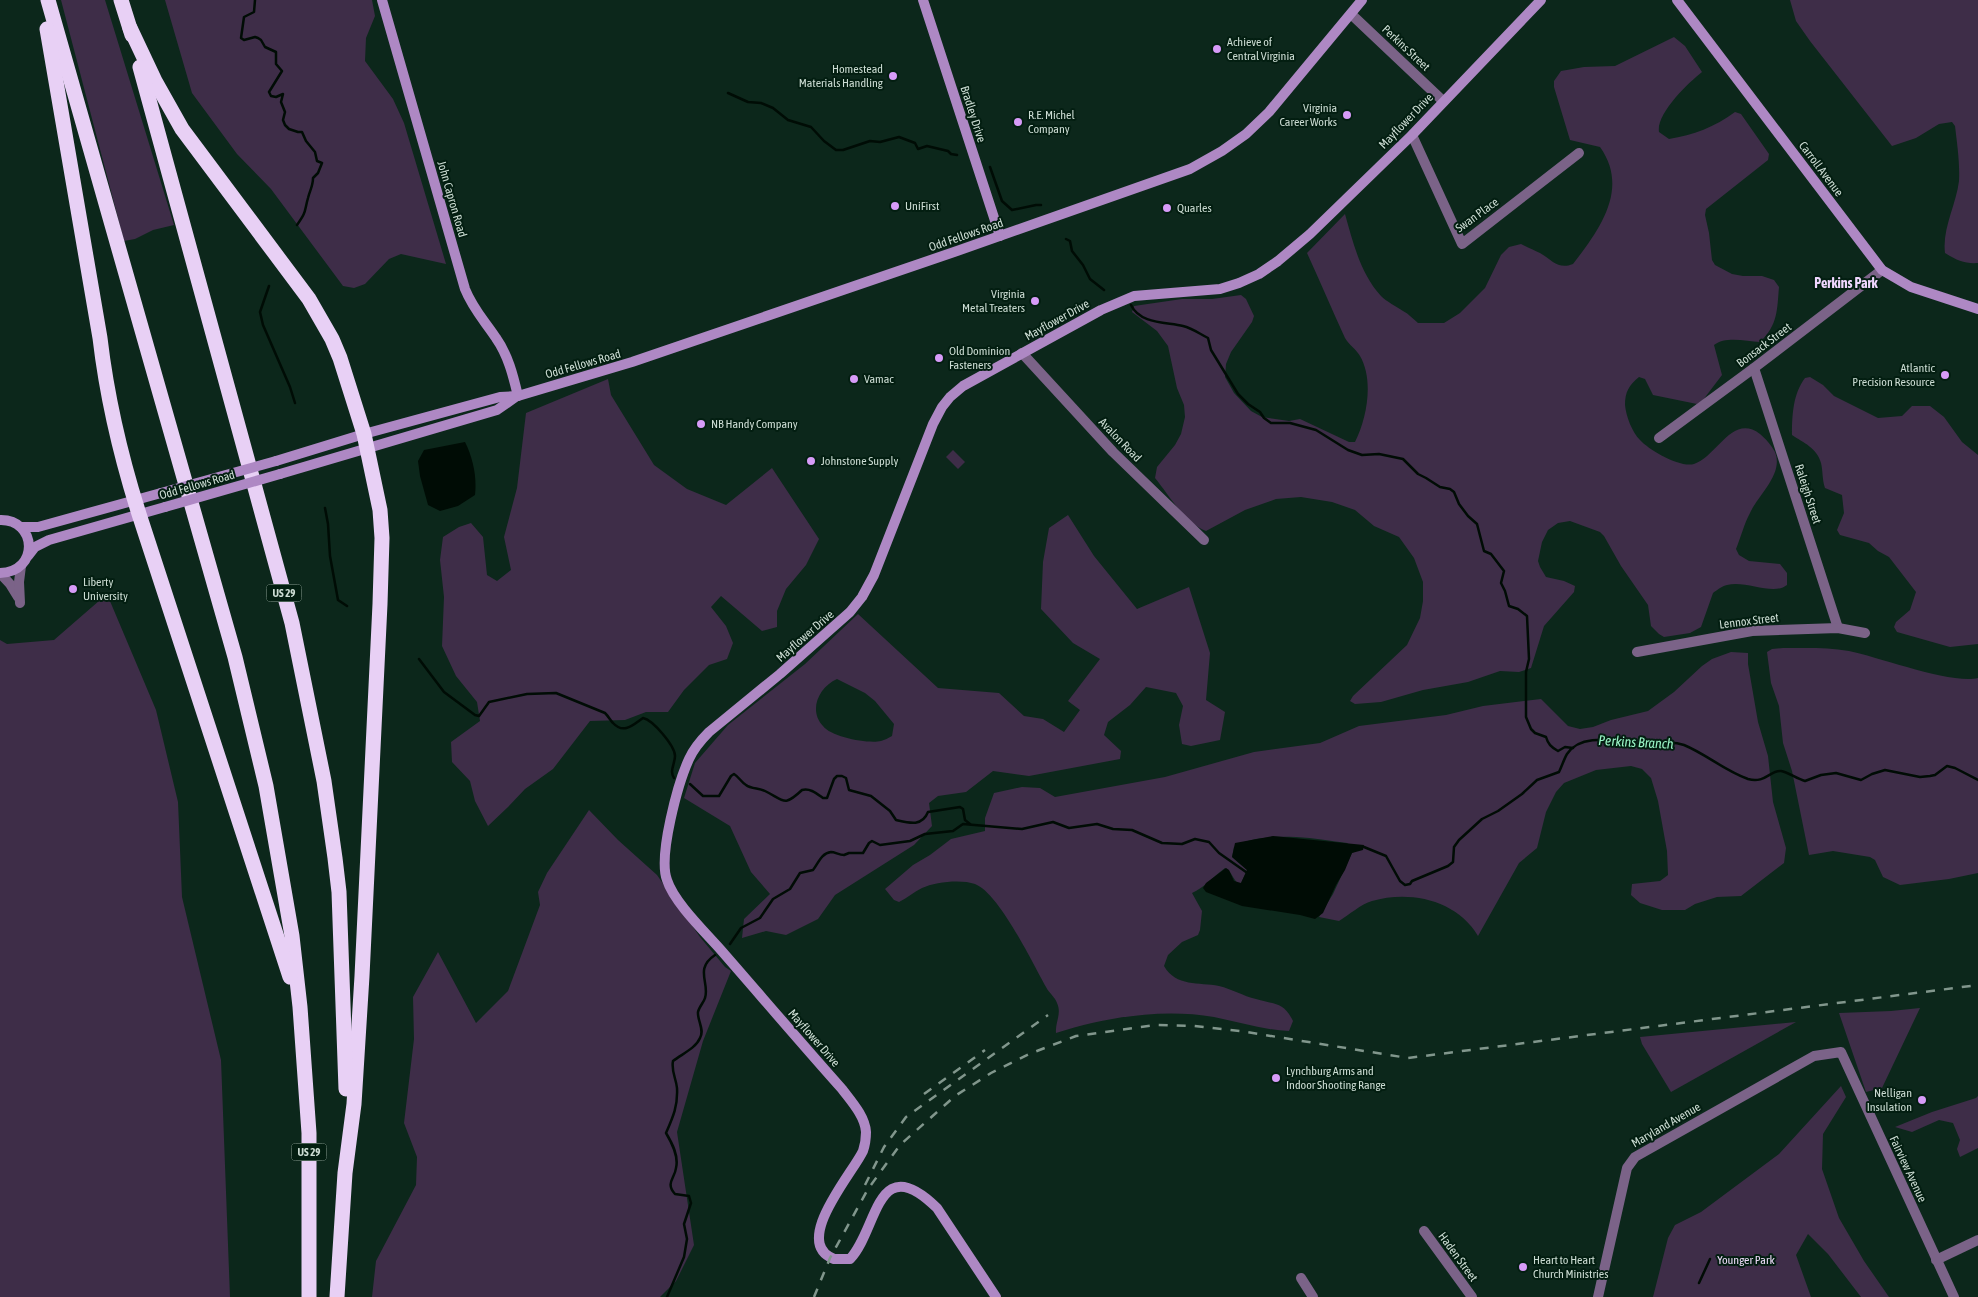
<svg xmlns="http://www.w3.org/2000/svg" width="1978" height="1297" viewBox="0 0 1978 1297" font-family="'Asap Condensed',sans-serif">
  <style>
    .green { fill: #3e2d48; fill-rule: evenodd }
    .water { fill: #000c05 }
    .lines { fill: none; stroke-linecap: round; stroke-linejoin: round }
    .stream { stroke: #000c05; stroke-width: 2.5 }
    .street { stroke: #7b6388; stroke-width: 10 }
    .secondary { stroke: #ae88c4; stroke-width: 10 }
    .highway { stroke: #e8d0f5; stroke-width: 15 }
    .rail { stroke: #81968c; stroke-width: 2.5; stroke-dasharray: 9 9; stroke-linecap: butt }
    .secondary-bridge { stroke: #ae88c4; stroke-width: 10 }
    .poi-dot { fill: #d79bf8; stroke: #031e11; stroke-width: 2 }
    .labels { text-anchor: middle; stroke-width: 4; stroke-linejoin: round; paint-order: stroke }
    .shield { fill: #031e11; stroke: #90a399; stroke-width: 1 }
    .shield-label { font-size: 11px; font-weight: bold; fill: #ccdcd3 }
    .poi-label { font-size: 12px; fill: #ccdcd3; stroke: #031e11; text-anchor: start }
    .street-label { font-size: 12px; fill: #ccdcd3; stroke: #031e11 }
    .park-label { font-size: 12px; fill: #eddaf8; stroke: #031e11 }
    .neighbourhood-label { font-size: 14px; font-weight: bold; fill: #efd6fe; stroke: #031e11 }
    .water-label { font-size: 14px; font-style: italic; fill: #99f5c6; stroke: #031e11 }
  </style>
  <rect width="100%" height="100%" fill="#0c271b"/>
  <g class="green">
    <polygon points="61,0 105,0 174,225 153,230 135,239 124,241"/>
    <polygon points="165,0 372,0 375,16 366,38 365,61 393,99 404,123 446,264 401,254 389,259 365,284 354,288 343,286 271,189 237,154 192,93"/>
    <path d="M1790,0H1978V263C1965,264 1956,260 1945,253C1942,229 1956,205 1959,181C1960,163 1957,143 1955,126L1952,122L1939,124L1916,138L1892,146L1810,41L1796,21Z"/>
    <path d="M1674,37L1685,46L1702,72C1688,83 1656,114 1659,132L1669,139C1693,135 1715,127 1735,112L1741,114L1769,154L1768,160L1706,209L1705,215L1709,233L1712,260L1715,265L1732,274L1743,276H1762L1774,280L1779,287C1777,310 1778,325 1760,342C1746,341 1725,336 1714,345L1722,375L1703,400L1697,404L1653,395L1645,379L1639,377C1629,385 1625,392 1625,405C1626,416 1632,432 1640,440C1649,450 1680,468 1694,464C1717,457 1732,413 1760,434C1765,438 1772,446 1775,452C1784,474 1758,495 1750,513C1744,524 1741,537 1736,549L1739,555L1749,561L1780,564L1787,573V585C1773,596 1746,580 1727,585C1722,586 1717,590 1713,593L1701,627L1690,633L1664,637L1659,634L1651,626L1648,605L1621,566L1604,536L1600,532L1570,521L1558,523L1548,530L1542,542L1538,561L1540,567L1546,577L1564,581L1575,586L1574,592L1544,626L1531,668L1519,672L1500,671L1468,682L1423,690L1381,702L1355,704L1350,701L1353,696L1407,645L1420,618L1423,601V582L1414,558L1399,537L1374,526L1355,510L1332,502L1301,497L1276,499L1245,510L1206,531C1184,522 1169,495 1155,478L1157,467L1175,445L1181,434L1185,417L1184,405L1177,388L1168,346L1157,331L1132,312L1134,306L1182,299H1212L1241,295L1246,299L1254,316L1252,322L1231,352L1226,364L1225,377L1234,393L1251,411L1262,417L1289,421L1300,419L1349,442H1355C1367,418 1374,380 1360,356C1356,349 1349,345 1345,338C1332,310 1320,281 1307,253L1345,214C1353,242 1360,273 1381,296C1387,302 1396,306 1403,311C1409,314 1413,319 1418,323H1444L1460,313L1485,288L1501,255L1509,247L1521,244C1527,247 1534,250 1540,253C1552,260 1558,270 1573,264C1599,230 1630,189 1600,147L1570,140L1554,87V81L1561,71L1584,67L1615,66Z"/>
    <path d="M1810,377L1823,385L1834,396L1878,418L1902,416L1912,406H1930L1944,417L1962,442L1978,455V644L1950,647L1897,632L1894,627L1896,622L1910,610L1916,592L1889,557L1878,551L1869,543L1840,535L1837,530L1844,513L1842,495L1825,488C1822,479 1823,471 1821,463C1817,448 1804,443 1792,435C1792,415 1793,394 1805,378Z"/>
    <polygon points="608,379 611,395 654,465 687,489 726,505 772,468 819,539 806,565 786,589 777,611 777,627 762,631 721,596 711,607 726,626 733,643 727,659 709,665 684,690 668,712 646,712 625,720 590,721 553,769 525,789 508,807 488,826 475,801 470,781 452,762 451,742 480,721 477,702 456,676 442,646 444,597 440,560 443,537 459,527 471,523 483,537 487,575 497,581 511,570 504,537 517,488 526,413"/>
    <polygon points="953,450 965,462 958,469 946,457"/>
    <path d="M1068,515L1094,556L1137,609L1189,587L1210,653L1206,700L1225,712L1220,740L1191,746L1182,744L1179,725L1183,706L1176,693L1146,687L1130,705L1108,722L1104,735L1121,751L1120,759L1029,776L993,771L966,792L938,796L929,803L932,826L914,845L835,895L818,919L786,935L766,931L742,938L744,919L770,894L751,872L730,826L684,798L695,763L728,725L805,664L858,614L938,688L999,693L1024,716L1043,719L1064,732L1080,710L1068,701L1100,659L1073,643L1041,609L1043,562L1049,528ZM837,679L865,693L875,701L894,724L892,736C888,738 885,740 881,741C868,744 831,737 823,726C808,710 819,687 837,679Z"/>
    <polygon points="107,594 156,710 178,802 182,897 221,1060 230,1297 0,1297 0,640 7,644 54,640"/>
    <path d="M1783,648C1806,648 1827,647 1849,651C1879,657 1953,685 1978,678V873L1949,879L1900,885L1883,877L1875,860L1870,857L1833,851L1809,855L1792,771L1783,743L1779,706L1771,683L1767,652L1772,649Z"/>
    <path d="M1731,652L1748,653V664L1758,722L1768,756L1773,802L1786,848L1784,863L1741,896L1717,897L1695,904L1685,910H1662L1640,903L1631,895L1632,884L1660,881L1668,875L1667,851L1658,801L1651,778L1642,769L1631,766L1596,770L1564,783L1556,792L1546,812L1537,848L1519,863L1478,936C1457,900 1410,890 1372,901C1361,904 1349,915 1339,921L1319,917L1333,894L1352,853L1356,851C1353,848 1350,845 1347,843C1343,842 1336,842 1332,841C1306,837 1255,832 1234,847L1232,857L1247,870L1241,883L1239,884C1232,879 1232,871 1225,868C1214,876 1204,888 1192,893L1202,911L1200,930L1198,935L1182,942L1168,955L1164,966C1176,987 1199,982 1219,986C1232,989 1243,996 1256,999C1275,1005 1283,1001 1293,1021L1289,1031C1263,1030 1239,1022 1214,1017C1163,1008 1106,1017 1056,1033C1055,1022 1062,1014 1057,1003C1055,997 1049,993 1046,987C1033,964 999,893 975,884C961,879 935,882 922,888C914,892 907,898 899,902L894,900L885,889L913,865L930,855L951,839L985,831V818L994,793L1022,787L1040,788L1055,797L1165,777L1254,752L1320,743L1359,726L1446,715L1483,706L1541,699L1568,726L1580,729L1593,727L1611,720L1648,711L1674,692L1702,666L1712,659Z"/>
    <polygon points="589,810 618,840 657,875 700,937 725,967 731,971 703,1041 677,1132 694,1245 676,1281 660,1297 372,1297 376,1261 416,1185 417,1157 404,1123 414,1039 413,997 438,952 476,1023 508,991 540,905 538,892 547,873"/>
    <polygon points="1920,1008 1882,1088 1866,1092 1839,1013 1891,1011"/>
    <polygon points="1796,1022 1671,1092 1642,1044 1640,1037"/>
    <polygon points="1841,1086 1846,1097 1823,1134 1822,1169 1839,1218 1864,1261 1889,1297 1861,1297 1828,1254 1808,1234 1796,1255 1811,1297 1653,1297 1668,1238 1675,1225 1701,1212 1779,1154"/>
    <polygon points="1978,1096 1978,1148 1960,1157 1957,1149 1960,1140 1953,1123 1939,1120 1912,1132 1895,1127 1932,1112 1976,1098"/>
  </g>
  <g class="water">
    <path d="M465,442C473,458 477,477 475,495L458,506L440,511L428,505L420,476L418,461L424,450Z"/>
    <polygon points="1273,836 1364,845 1363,850 1352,853 1345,870 1336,885 1323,913 1315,919 1300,915 1242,906 1206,892 1203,888 1206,883 1226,868 1229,870 1234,881 1241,883 1247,870 1232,857 1235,843"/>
  </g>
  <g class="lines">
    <g class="stream">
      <path d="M255,0L254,12L244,17L241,38L244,40L255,37L258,38L261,40L265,47L276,52V64L282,71L269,92L271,96L276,97L283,94L281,102L285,112L283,120L285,125L289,129L298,132H302L306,141L315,152L317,161L322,163L318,173L313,178C313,186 310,190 308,198C304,212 307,211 297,225"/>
      <polyline points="728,93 748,102 761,103 773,108 788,120 811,127 824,141 836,150 843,150 870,141 880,142 899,137 915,143 918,149 927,146 948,151 951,154 957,155"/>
      <polyline points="990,167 1002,201 1012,210 1036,205 1041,205"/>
      <polyline points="1066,239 1070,241 1072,251 1083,265 1090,279 1104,290"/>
      <polyline points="269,286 260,312 263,325 290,387 295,403"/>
      <path d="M1131,305C1140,324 1166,322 1183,326C1192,328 1200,334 1208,338L1211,350L1238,394L1248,404L1260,412L1264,418L1271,423H1290L1316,430L1348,450L1362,455L1379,454L1403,459L1418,474L1426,478L1440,487L1450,489L1454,492L1459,504L1468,516L1477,524L1484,551L1491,554L1504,571L1501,583L1505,591L1509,606L1518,609L1527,616L1529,659L1526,672V717L1531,729L1535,733L1546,737C1548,744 1551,747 1558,751L1565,747L1573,748"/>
      <polyline points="325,508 328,524 330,556 338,600 347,606"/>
      <path d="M419,659L444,692L475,715L479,716L489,702L527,694L556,693L605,713C609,717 610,720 613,723C624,735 634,724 643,718C653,720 675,746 675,756C675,764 669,771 674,778"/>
      <path d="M690,784L703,796H719L731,776L734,774C739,777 741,782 746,785C751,789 759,788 765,791C784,800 783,808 802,790C810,788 816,793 823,798H827L834,779L837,776H842L846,778L849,790L871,796L890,811L896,820C909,823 922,827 928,812L960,807L963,809L965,820L970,824"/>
      <path d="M1364,847L1386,856L1400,881L1405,885L1410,884L1412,881L1448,866L1453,862L1454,847L1459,840L1482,819L1498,811L1522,794L1537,780L1559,772C1562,766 1564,759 1567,754C1584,729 1622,745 1646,745C1660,745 1668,740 1684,745C1706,754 1725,771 1748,779C1765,784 1770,770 1781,771C1788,772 1797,779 1805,781L1821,775L1836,773L1861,780L1872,774L1885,770L1920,777L1930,776L1935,775L1947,766L1955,768L1978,780"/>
      <path d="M730,944L741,928L760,918L773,899L790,889L800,873L813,870C818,864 821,853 831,852C835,852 839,855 844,855L849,853H863L869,843L872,841L880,845L910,841L925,834L953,831L963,824L1022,829L1053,822L1069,828L1097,824L1113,829L1132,830L1162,843L1182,844L1195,839L1209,842L1219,853L1246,872"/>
      <polyline points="1699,1283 1710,1259"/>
      <path d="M667,1297L684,1257L687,1239L684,1224L691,1203L689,1196L675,1194C665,1183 675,1178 676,1168C679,1156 672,1143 666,1133C673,1117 678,1106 677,1088C676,1078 671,1071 673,1061C682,1054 696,1048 700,1038C705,1030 697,1020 698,1012C699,1007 704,1002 705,998C710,983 694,969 715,955"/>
    </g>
    <g class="street">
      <polyline points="1351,14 1443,101"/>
      <polyline points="1412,135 1462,244 1579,153"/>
      <polyline points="1022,353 1113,452 1204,540"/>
      <polyline points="1754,368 1838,628"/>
      <polyline points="1659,438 1754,368 1882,270"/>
      <polyline points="0,573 10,584 18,597"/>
      <polyline points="20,603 19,582 21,566"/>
      <polyline points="1637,652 1752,631 1838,628 1865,633"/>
      <polyline points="1424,1231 1472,1297"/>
      <polyline points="1936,1260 1978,1240"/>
      <polyline points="1301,1278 1313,1297"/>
      <polyline points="1598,1297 1627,1168 1635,1157 1814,1056 1841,1052 1954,1297"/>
    </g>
    <g class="secondary">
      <path d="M382,0L465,289C473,309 484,320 496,338C508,355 513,375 518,396"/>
      <polyline points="923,0 1000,236"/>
      <polyline points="1677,0 1882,270 1911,287 1978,309"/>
      <polyline points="276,461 364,434 500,397 518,396 632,362 957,251 1190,169 1222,151 1246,134 1269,112 1362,0"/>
      <polyline points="280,474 497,410 517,396"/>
      <path d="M0,520C37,519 40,572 0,573"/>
      <polyline points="21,527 38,527 161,493"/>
      <polyline points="28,556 35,547 49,540 165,507"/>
      <path d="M996,1297L937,1208C876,1148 878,1230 850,1259H834C791,1242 853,1173 863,1151C865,1145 866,1138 866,1132C865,1116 851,1101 842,1089C801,1043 761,996 720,949C704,931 674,902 667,880C658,856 678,783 689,759C694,748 701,740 709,732L780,674L850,612L862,597L874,575L933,424L942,407L950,397L963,386L1101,310L1134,296L1220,289L1239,283L1259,274L1278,261L1310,234L1412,135L1541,0"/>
    </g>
    <g class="highway">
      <polyline points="48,0 235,657 266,786 292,936 300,1007 309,1133 309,1297"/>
      <polyline points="121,0 132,35"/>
      <polyline points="130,28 155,81 182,129 309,299 332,339 340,358 364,434 380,510 382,538 380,604 362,976 354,1104 345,1173 337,1297"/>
      <path d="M47,29L100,338C107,398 121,457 139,514L290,977"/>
      <polyline points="140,67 292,623 324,781 335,858 339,892 346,1089"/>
    </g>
    <g class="rail">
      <polyline points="924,1094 985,1050"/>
      <polyline points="865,1185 884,1147 906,1117 1048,1015"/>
      <polyline points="814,1297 830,1258 868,1189 900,1145 955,1096 991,1073 1029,1054 1076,1036 1156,1025 1194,1026 1240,1031 1408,1058 1978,985"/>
    </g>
    <g class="secondary-bridge">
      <polyline points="161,493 276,461"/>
      <polyline points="165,507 280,474"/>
    </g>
  </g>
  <g class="poi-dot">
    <circle cx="1217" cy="49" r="5"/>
    <circle cx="893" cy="76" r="5"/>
    <circle cx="1347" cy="115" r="5"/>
    <circle cx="1018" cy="122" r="5"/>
    <circle cx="895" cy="206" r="5"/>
    <circle cx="1167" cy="208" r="5"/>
    <circle cx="1035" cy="301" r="5"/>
    <circle cx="939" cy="358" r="5"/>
    <circle cx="1945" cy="375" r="5"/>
    <circle cx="854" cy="379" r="5"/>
    <circle cx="701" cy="424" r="5"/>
    <circle cx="811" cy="461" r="5"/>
    <circle cx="73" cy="589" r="5"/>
    <circle cx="1276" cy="1078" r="5"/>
    <circle cx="1922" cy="1100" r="5"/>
    <circle cx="1523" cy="1267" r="5"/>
  </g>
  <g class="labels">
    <g class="shield">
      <rect x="266.5" y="584.5" width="35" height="17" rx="4"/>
      <rect x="291.5" y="1143.5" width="35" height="17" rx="4"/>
    </g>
    <g class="shield-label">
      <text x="284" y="597">US 29</text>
      <text x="309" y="1156">US 29</text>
    </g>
    <g class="poi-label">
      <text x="1227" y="46">Achieve of<tspan x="1227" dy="14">Central Virginia</tspan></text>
      <text x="883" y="73" text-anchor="end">Homestead<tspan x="883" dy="14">Materials Handling</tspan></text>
      <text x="1337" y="112" text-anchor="end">Virginia<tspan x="1337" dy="14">Career Works</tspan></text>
      <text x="1028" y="119">R.E. Michel<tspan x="1028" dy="14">Company</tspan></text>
      <text x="905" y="210">UniFirst</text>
      <text x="1177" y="212">Quarles</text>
      <text x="1025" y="298" text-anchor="end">Virginia<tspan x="1025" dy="14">Metal Treaters</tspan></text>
      <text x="949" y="355">Old Dominion<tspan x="949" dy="14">Fasteners</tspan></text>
      <text x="1935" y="372" text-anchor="end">Atlantic<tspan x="1935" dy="14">Precision Resource</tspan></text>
      <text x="864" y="383">Vamac</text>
      <text x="711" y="428">NB Handy Company</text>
      <text x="821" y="465">Johnstone Supply</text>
      <text x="83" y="586">Liberty<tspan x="83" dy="14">University</tspan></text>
      <text x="1286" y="1075">Lynchburg Arms and<tspan x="1286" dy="14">Indoor Shooting Range</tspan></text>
      <text x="1912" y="1097" text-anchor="end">Nelligan<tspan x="1912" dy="14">Insulation</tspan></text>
      <text x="1533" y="1264">Heart to Heart<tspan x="1533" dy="14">Church Ministries</tspan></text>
    </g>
    <g class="street-label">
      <text transform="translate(1406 48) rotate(43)" y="4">Perkins Street</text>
      <text transform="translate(973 114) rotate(72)" y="4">Bradley Drive</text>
      <text transform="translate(1406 121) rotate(-46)" y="4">Mayflower Drive</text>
      <text transform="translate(1821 169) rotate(53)" y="4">Carroll Avenue</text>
      <text transform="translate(452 199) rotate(74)" y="4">John Capron Road</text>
      <text transform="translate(1477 215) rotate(-36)" y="4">Swan Place</text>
      <text transform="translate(966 235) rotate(-19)" y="4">Odd Fellows Road</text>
      <text transform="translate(1057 320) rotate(-29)" y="4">Mayflower Drive</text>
      <text transform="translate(1764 345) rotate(-37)" y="4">Bonsack Street</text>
      <text transform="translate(583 364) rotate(-16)" y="4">Odd Fellows Road</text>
      <text transform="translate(1120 440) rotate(46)" y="4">Avalon Road</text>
      <text transform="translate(197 485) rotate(-16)" y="4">Odd Fellows Road</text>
      <text transform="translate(1808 494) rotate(72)" y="4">Raleigh Street</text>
      <text transform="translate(1749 621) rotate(-7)" y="4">Lennox Street</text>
      <text transform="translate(805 636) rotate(-41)" y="4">Mayflower Drive</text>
      <text transform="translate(814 1038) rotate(49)" y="4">Mayflower Drive</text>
      <text transform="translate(1666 1125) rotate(-30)" y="4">Maryland Avenue</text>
      <text transform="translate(1908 1169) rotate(65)" y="4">Fairview Avenue</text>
      <text transform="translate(1458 1257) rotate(54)" y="4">Haden Street</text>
    </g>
    <g class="park-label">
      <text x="1746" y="1264">Younger Park</text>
    </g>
    <g class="neighbourhood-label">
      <text x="1846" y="288">Perkins Park</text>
    </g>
    <g class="water-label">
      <text transform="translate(1636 742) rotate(3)" y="5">Perkins Branch</text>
    </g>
  </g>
</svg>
